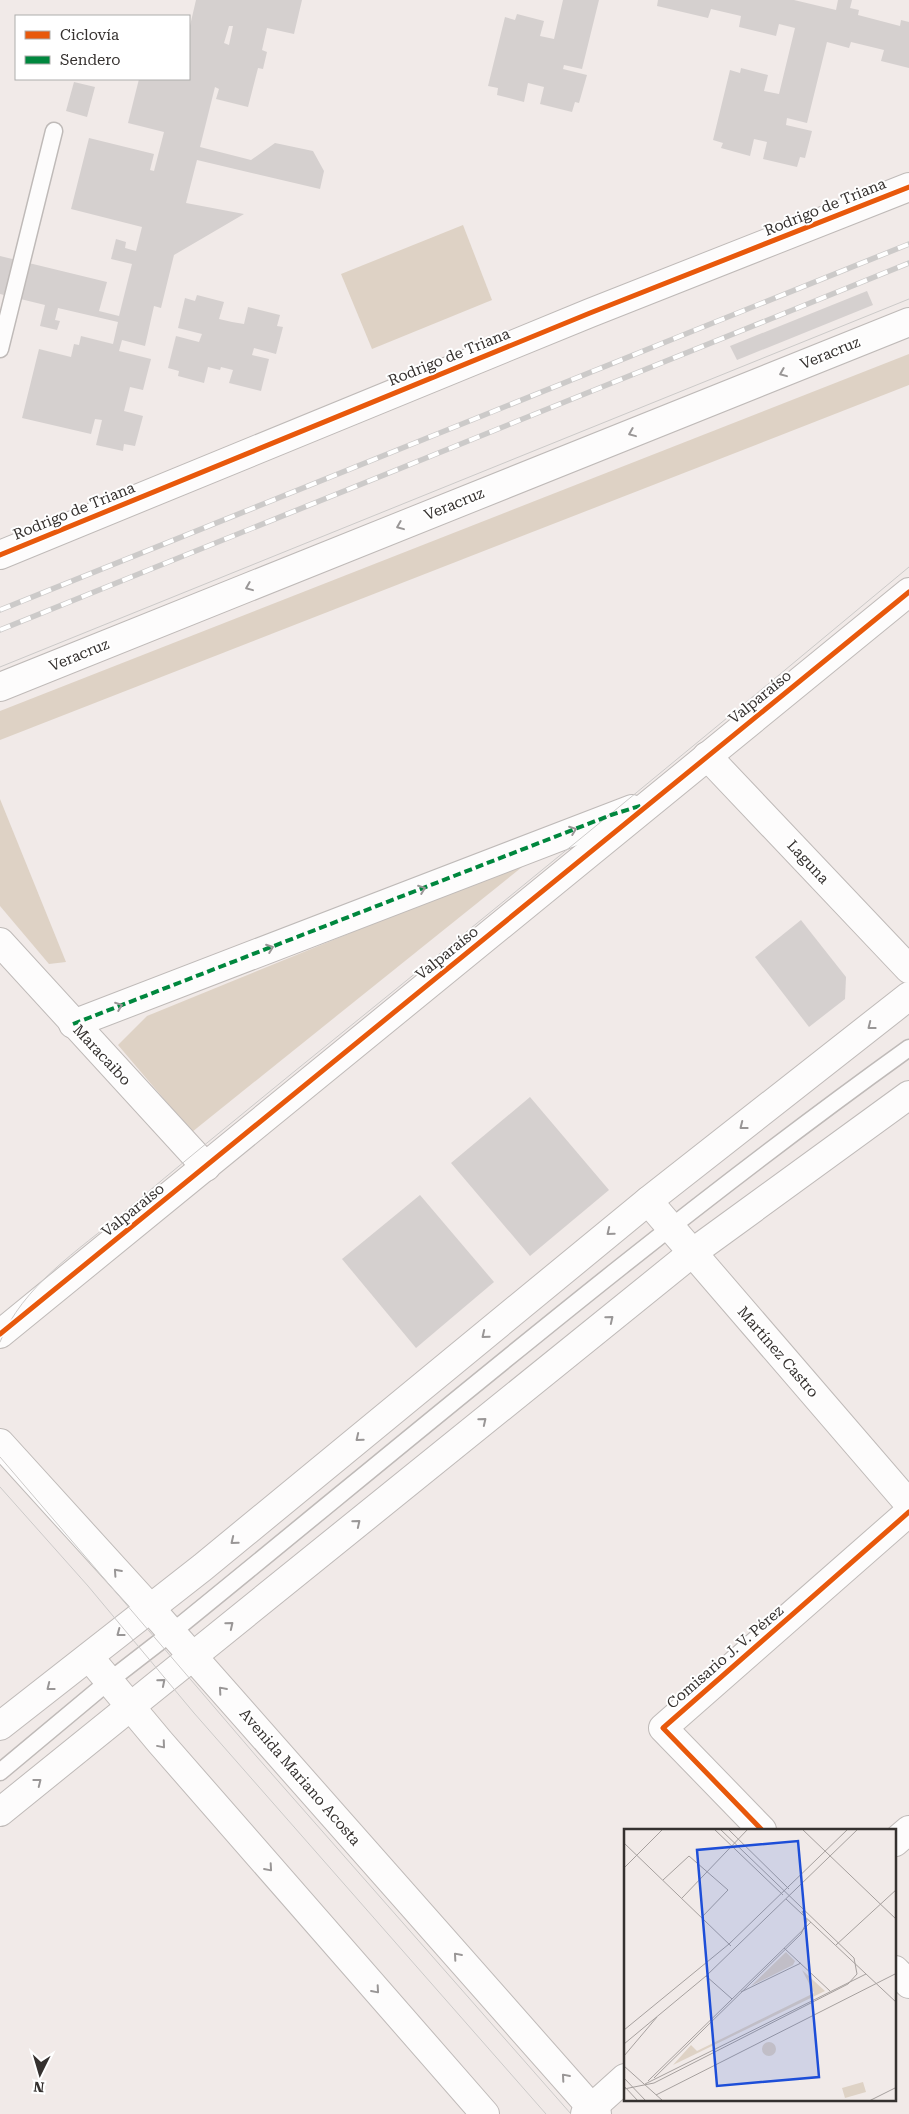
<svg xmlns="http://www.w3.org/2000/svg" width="909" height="2114" viewBox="0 0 909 2114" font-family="'Roboto Serif',serif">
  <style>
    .green { fill: #ded2c5 }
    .building { fill: #d5d0cf; fill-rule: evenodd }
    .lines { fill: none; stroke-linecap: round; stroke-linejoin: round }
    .service-casing { stroke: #bfbab8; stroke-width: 19 }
    .minor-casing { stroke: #bfbab8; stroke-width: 30 }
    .tertiary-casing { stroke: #bfbab8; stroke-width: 30 }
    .secondary-casing { stroke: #bfbab8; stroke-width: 30 }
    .service { stroke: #fdfcfc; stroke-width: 16 }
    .minor { stroke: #fdfcfc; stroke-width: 28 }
    .tertiary { stroke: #fdfcfc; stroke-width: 28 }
    .secondary { stroke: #fdfcfc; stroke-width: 28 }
    .tram { stroke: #cccac9; stroke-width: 1 }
    .rail-casing { stroke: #cccac9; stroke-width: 5.5 }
    .rail { stroke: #fff; stroke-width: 4; stroke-dasharray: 11; stroke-linecap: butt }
    .quiet { stroke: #00873e; stroke-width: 4; stroke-dasharray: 8 4; stroke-linecap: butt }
    .cycleway-casing { stroke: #fff; stroke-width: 8 }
    .cycleway { stroke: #e8590c; stroke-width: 5 }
    .oneway { stroke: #999696 }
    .labels { text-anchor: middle; stroke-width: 4; stroke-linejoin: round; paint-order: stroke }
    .street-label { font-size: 15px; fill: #35312f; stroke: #fff }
    .inset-road { fill: none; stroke: #a6a09e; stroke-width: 1 }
    .view { fill: #1d4ed8; fill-opacity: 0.15; stroke: #1d4ed8; stroke-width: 2.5 }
    .inset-edge { fill: none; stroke: #35312f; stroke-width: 2.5 }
  </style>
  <rect width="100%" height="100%" fill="#f1eae8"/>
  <g class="green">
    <polygon points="463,225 492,300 372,349 341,274"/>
    <polygon points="909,354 909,385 0,740 0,711"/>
    <polygon points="0,799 66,962 49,964 0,906"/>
    <polygon points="532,859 192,1132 118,1045 147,1016"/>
  </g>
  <g class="building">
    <path d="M196,0H302L294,34L267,28L262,50L267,52L263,69L258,68L248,107L216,99L219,89L215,87L200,147L251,160L275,143L313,151L324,171L320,189L197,160L186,203L244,214L174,255L161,308L154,306L145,346L122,340L119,351L151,359L143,390L130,387L124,411L143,416L135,446L124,444L123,451L96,445L102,420L95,419L91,434L22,418L39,349L71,357L74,344L79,345L81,336L113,344L118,322L58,308L55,320L60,321L57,330L40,326L45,305L0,294V256L107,282L99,311L119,316L132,264L111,259L116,239L126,242L125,248L136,251L142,227L71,209L89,138L154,154L150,170L154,171L164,132L128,123L139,79H189V30ZM229,26H233L229,45L224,43Z"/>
    <polygon points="563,0 599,0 582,69 564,65 563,69 587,75 579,103 575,102 572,112 540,104 544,87 528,83 524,102 497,95 498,88 488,86 505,17 515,20 517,14 544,21 540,36 554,39"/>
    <polygon points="658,0 794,0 836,10 838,0 852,0 850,8 859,10 858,15 900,26 901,20 909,22 909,68 881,61 884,50 851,42 849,48 827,42 807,123 787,118 786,125 812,131 805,158 800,157 797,167 763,159 767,142 754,139 750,156 721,148 723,143 713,140 730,70 740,73 741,68 768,75 764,91 779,94 795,28 779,24 776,36 739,27 741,16 711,9 708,18 657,6"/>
    <polygon points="74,82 95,87 87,117 66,111"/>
    <polygon points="867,291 873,305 737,360 730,346"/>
    <polygon points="197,295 224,302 219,319 232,322 244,324 248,307 280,315 277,326 283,327 276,354 254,348 252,355 269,359 261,391 229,383 233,370 221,367 220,370 208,367 204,383 178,376 179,371 168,368 176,336 199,342 202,334 178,328 185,298 195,301"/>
    <polygon points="801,920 846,977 845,999 809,1027 755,957"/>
    <polygon points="530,1097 609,1190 530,1256 451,1163"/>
    <polygon points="420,1195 494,1282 416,1348 342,1259"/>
  </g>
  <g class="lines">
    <g class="service-casing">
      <g id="service">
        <polyline points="0,349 54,131"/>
        <path d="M0,1772L109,1681L171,1633C415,1435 654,1231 909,1048"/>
      </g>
    </g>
    <g class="minor-casing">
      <g id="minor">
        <polyline points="0,555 590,313 909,187"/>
        <polyline points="0,687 909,322"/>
        <polyline points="707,756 909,969"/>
        <polyline points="0,942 206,1167"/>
        <polyline points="73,1024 632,809"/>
        <polyline points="648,1201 909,1504"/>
        <polyline points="0,1334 909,592"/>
        <polyline points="762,1830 663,1728 909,1512"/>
        <polyline points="895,1842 909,1830"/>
        <polyline points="895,1970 909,1984"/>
        <polyline points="585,2114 625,2078"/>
      </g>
    </g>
    <g class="tertiary-casing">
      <polyline id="tertiary" points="0,1443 150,1608"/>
    </g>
    <g class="secondary-casing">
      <g id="secondary">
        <polyline points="150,1608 597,2114"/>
        <polyline points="89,1657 160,1742 485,2114"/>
        <polyline points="0,1726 203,1567 648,1201 909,996"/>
        <polyline points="0,1812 692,1253 909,1095"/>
      </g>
    </g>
    <use href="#service" class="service"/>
    <use href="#minor" class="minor"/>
    <use href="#tertiary" class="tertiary"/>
    <use href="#secondary" class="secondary"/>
    <g class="tram">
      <polyline points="0,667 909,299"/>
      <path d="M0,1342C22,1286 79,1250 123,1213C178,1166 234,1121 290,1075C498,907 704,738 909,567"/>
      <polyline points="0,1457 257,1757 571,2114"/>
      <polyline points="0,1487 88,1586 194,1713 546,2114"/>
    </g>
    <g class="rail-casing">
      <g id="rail">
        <polyline points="0,610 909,244"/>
        <polyline points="0,630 909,263"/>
      </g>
    </g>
    <use href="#rail" class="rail"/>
    <polyline class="quiet" points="73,1024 611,815 643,805"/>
    <g class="cycleway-casing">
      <g id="cycleway">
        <polyline points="0,555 590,313 909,187"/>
        <polyline points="0,1334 909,592"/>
        <polyline points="762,1830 663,1728 909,1512"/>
      </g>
    </g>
    <use href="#cycleway" class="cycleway"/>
  </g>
  <defs><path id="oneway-chevron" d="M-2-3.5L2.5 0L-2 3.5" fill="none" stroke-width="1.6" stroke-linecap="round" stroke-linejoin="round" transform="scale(1.25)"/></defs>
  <g class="oneway">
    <use href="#oneway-chevron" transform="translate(783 373) rotate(158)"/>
    <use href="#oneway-chevron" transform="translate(632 433) rotate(158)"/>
    <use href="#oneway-chevron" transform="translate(400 526) rotate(158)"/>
    <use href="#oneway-chevron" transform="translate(249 587) rotate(158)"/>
    <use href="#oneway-chevron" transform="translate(573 830) rotate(-21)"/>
    <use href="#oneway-chevron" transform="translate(422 889) rotate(-21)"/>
    <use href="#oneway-chevron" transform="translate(270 948) rotate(-21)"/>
    <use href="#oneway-chevron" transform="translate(119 1006) rotate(-21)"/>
    <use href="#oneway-chevron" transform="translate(871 1026) rotate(142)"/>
    <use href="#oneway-chevron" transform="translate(743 1126) rotate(142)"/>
    <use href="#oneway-chevron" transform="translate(610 1232) rotate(141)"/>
    <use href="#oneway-chevron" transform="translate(610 1319) rotate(-39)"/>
    <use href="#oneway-chevron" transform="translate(485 1335) rotate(141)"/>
    <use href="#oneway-chevron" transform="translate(483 1421) rotate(-39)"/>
    <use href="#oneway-chevron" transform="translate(359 1438) rotate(141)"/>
    <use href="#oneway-chevron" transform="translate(357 1523) rotate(-39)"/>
    <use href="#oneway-chevron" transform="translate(234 1541) rotate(141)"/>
    <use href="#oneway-chevron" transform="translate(117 1572) rotate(-132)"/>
    <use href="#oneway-chevron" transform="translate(230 1625) rotate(-39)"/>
    <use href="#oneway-chevron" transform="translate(120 1633) rotate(143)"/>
    <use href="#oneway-chevron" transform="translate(162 1682) rotate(-40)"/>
    <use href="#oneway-chevron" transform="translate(50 1687) rotate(142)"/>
    <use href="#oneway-chevron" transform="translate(222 1690) rotate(-131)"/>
    <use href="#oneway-chevron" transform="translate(162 1745) rotate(50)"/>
    <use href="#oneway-chevron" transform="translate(38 1782) rotate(-38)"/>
    <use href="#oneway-chevron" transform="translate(269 1868) rotate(49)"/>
    <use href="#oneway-chevron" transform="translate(457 1956) rotate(-131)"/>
    <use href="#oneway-chevron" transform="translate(376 1990) rotate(49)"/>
    <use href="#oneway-chevron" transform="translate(565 2077) rotate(-131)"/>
  </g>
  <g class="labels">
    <g class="street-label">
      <text transform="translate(825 207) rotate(-22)" y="5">Rodrigo de Triana</text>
      <text transform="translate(830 353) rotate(-22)" y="5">Veracruz</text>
      <text transform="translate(449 357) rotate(-22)" y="5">Rodrigo de Triana</text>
      <text transform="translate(454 504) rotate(-22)" y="5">Veracruz</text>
      <text transform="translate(74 511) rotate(-22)" y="5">Rodrigo de Triana</text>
      <text transform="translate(79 655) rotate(-22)" y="5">Veracruz</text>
      <text transform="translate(760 697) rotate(-39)" y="5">Valparaíso</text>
      <text transform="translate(808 862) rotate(47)" y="5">Laguna</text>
      <text transform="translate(447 953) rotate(-39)" y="5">Valparaíso</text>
      <text transform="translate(102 1055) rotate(47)" y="5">Maracaibo</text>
      <text transform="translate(133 1210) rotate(-39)" y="5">Valparaíso</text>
      <text transform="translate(778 1352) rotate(49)" y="5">Martínez Castro</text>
      <text transform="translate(725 1657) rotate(-41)" y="5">Comisario J. V. Pérez</text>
      <text transform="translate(300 1777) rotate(49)" y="5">Avenida Mariano Acosta</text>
    </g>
  </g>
  <g transform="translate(624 1829)">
    <rect width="272" height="272" fill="#f1eae8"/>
    <path d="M162,123L171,132L169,136L127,157ZM178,141L201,162L49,236L67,216L73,222L190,164ZM138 220a7 7 0 1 1 14 0a7 7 0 1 1-14 0ZM239,253L242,263L221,269L218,259Z" fill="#ded2c5"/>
    <path class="inset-road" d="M90,0L159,66M104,0L165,60M178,0L273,91M0,14L107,117M0,39L39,0M39,51L65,27L104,61L78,88M58,69L124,0M162,70L273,174M212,116L273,60M160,119L206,162M82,147L108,170M117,163L177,134M0,201L105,115L224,0M0,215L82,147L234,0M0,227L33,188M0,237L39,272M0,249L22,272M30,249L177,105L183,92L178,82M24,252L187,93M21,255L242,145M0,257L14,272M0,260L30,254L224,155L233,145L230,129L96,0M32,266L273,144M245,272L273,258"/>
    <path class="view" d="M174,12L195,248L93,257L73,21Z"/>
    <rect width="272" height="272" class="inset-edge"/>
  </g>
  <rect x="15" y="15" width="175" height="65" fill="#ffffff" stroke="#aeadac"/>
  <rect x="25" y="31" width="25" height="8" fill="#e8590c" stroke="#aeadac"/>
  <text x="60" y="40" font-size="15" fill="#35312f">Ciclovía</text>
  <rect x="25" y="56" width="25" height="8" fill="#00873e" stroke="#aeadac"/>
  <text x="60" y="65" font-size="15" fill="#35312f">Sendero</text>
  <g transform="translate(40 2074) rotate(185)" stroke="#ffffff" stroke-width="4" paint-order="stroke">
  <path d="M0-4L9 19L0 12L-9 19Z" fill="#35312f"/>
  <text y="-8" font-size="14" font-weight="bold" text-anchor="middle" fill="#35312f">N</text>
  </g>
</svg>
